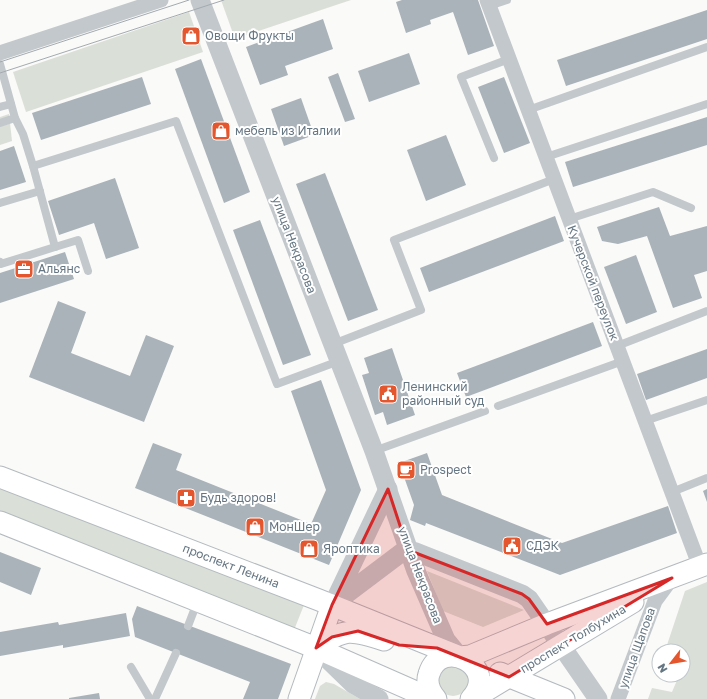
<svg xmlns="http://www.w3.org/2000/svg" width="707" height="699" viewBox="0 0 707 699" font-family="'Golos Text',sans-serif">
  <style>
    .green { fill: #dadfd7 }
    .building { fill: #aab3b9 }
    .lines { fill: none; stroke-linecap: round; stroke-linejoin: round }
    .secondary-casing { stroke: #b3babf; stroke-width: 23 }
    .service { stroke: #c3c8cc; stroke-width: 8 }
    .minor { stroke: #c3c8cc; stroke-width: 15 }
    .tertiary { stroke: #c3c8cc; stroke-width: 19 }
    .secondary { stroke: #fff; stroke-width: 21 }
    .tram { stroke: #a2aab0; stroke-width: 1 }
    .marked { fill: #d62828; fill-opacity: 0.2; stroke: #d62828; stroke-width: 3; stroke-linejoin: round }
    .labels { text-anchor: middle; stroke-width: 4; stroke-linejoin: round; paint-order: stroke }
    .poi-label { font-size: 12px; fill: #657683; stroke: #fff; text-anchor: start }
    .street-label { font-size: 12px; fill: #657683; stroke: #fff }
  </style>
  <rect width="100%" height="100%" fill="#fafaf8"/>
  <g class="green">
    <polygon points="221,0 351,0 235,39"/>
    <polygon points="189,12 203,52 26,112 13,72"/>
    <polygon points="9,114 12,141 0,145 0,117"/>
    <polygon points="0,486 304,605 294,630 0,515"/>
    <polygon points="427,571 524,610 483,627 443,611"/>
    <polygon points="707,582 707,699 648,699 652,688 672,692 678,678 683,675 683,651 665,651 685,591"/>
    <circle cx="453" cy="681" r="15"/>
    <polygon points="326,682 334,684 360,699 315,699 320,686"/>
  </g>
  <g class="building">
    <polygon points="402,0 478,0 494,46 468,55 453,12 430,20 431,24 406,33 396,2"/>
    <polygon points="707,10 707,39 566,86 557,60"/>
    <polygon points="323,19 333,49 285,66 288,75 260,85 246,47"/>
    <polygon points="409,53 420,84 369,102 358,71"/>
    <polygon points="201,59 250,192 224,203 175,69"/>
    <polygon points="338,73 355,119 345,122 328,77"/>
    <polygon points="142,77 151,104 41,140 32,113"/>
    <polygon points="504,77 530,143 504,153 478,87"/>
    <polygon points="301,98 314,135 284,146 271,109"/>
    <polygon points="707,117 707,145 573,187 565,162"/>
    <polygon points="446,135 466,185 426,201 407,150"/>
    <polygon points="14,146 26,182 0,190 0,151"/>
    <polygon points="325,173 378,310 348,321 296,184"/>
    <polygon points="115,178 139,248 106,259 94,223 59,235 48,201"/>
    <polygon points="659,207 670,236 707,226 707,271 694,275 702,298 673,308 647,236 618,244 602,241 597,227"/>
    <polygon points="555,216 564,241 429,292 420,268"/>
    <polygon points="260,220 311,355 283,365 233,230"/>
    <polygon points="65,252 74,279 0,303 0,273"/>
    <polygon points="636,255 657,312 626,324 604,267"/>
    <polygon points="58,301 86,312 71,353 130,376 146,335 174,346 144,422 29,377"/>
    <polygon points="593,322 602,346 466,397 457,373"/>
    <polygon points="392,348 415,415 387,425 383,412 375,415 362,375 369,373 364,358"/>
    <polygon points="707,349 707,378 646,400 637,374"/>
    <polygon points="321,380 361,490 329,565 135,488 153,443 182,454 176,470 311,524 326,490 291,391"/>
    <polygon points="427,453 442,495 562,543 668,506 677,533 560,575 426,523 425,526 410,520 414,505 399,463"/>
    <polygon points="707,489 707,502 703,491"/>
    <polygon points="0,552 41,568 31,595 0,582"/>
    <polygon points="137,606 291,664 278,699 243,699 250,682 135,637 132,619"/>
    <polygon points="126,613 130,636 63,648 63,645 0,656 0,632 58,622 59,625"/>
    <polygon points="99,693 100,699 69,699 69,698"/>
  </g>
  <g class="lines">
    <g class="secondary-casing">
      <g id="secondary">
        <polyline points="0,477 319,600 460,657 470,656 547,624 707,564"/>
        <polyline points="0,522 316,648 432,699"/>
        <path d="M316,648C345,628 350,629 384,640"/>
        <polyline points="500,673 564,699"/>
        <polyline points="299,699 332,605"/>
        <path d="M436,699C430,692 426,683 429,674C441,635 501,667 471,699"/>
        <polyline points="472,699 633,602"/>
      </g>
    </g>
    <g class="service">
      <polyline points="489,6 507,0"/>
      <polyline points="0,64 15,118 23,134 33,166 176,121 277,384 339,361"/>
      <polyline points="0,107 11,104"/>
      <polyline points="528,110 707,47"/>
      <polyline points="0,123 15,118"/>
      <polyline points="546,157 707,104"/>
      <polyline points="494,158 461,77 509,59"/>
      <polyline points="0,203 40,191"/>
      <polyline points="569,219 653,192 691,208"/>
      <polyline points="55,247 78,240 88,271"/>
      <polyline points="0,262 1,264 55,247 33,166"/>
      <polyline points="333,344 421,310 394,240 549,181 553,177"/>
      <polyline points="617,346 707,311"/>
      <polyline points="498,406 623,361"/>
      <polyline points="645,421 707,400"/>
      <polyline points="374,451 485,411"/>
      <polyline points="672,492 707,478"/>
      <polyline points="188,626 198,600"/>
      <polyline points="131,667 150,699"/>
      <polyline points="155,699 176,653"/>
    </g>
    <g class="minor">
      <polyline points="487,0 700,567"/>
      <polyline points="0,53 161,0"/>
      <polyline points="618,699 655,601 672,578"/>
    </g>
    <g class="tertiary">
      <polyline points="200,0 374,451 416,571 446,640 460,657"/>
      <polyline points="334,602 388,489"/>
      <polyline points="332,605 401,553 408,550 416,552 522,594 529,599 598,699"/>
      <polyline points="320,652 353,684 379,699"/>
    </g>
    <use href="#secondary" class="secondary"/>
    <g class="tram">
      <polyline points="0,62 189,0"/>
      <polyline points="0,73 224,0"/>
    </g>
  </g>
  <path class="marked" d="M388,489L408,550L522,594L529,599L547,624L672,578L509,677L437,648L399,645L358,631L332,637L316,648L332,605Z"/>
  <defs>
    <g id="shop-square" transform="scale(1)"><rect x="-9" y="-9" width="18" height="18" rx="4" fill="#e4572e" stroke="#fff"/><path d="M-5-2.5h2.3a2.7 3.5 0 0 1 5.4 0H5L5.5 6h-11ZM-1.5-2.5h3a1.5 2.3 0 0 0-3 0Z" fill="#fff"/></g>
    <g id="office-square" transform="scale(1)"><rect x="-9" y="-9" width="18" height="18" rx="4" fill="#e4572e" stroke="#fff"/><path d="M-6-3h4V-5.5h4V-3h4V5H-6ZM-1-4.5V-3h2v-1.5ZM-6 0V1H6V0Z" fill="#fff"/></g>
    <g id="civic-square" transform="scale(1)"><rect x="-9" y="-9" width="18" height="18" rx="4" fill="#e4572e" stroke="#fff"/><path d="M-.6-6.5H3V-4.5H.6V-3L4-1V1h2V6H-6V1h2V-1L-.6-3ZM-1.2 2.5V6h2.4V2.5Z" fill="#fff"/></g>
    <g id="cafe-square" transform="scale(1)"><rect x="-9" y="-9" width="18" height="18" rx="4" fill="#e4572e" stroke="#fff"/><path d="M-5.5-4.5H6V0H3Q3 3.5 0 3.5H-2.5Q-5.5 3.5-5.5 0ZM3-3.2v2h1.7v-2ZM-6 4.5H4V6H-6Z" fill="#fff"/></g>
    <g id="pharmacy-square" transform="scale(1)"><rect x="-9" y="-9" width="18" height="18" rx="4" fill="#e4572e" stroke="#fff"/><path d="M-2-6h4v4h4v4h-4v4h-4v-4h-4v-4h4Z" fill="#fff"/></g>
  </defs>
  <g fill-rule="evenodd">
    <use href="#shop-square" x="191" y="36"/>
    <use href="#shop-square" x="221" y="131"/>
    <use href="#office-square" x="24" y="269"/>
    <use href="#civic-square" x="388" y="394"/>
    <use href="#cafe-square" x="406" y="470"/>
    <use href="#pharmacy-square" x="186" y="498"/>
    <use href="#shop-square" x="255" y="527"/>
    <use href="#civic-square" x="512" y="546"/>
    <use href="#shop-square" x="309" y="549"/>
  </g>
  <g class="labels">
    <g class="poi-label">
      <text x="205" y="40">Овощи Фрукты</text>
      <text x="235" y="135">мебель из Италии</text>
      <text x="38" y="273">Альянс</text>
      <text x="402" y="391">Ленинский<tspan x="402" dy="14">районный суд</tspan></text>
      <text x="420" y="474">Prospect</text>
      <text x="200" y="502">Будь здоров!</text>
      <text x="269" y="531">МонШер</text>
      <text x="526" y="550">СДЭК</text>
      <text x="323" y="553">Яроптика</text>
    </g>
    <g class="street-label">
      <text transform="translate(294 245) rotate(69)" y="4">улица Некрасова</text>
      <text transform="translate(593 283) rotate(69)" y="4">Кучерской переулок</text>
      <text transform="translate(231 566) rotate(21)" y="4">проспект Ленина</text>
      <text transform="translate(420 575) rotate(69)" y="4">улица Некрасова</text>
      <text transform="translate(573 639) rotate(-31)" y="4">проспект Толбухина</text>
      <text transform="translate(637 648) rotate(-70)" y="4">улица Щапова</text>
    </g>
  </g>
  <g transform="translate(671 663) rotate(239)"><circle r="19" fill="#ffffff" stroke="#c1c8cd"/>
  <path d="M0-3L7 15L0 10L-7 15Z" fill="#e4572e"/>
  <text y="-6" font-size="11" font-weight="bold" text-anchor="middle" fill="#657683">N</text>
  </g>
</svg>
